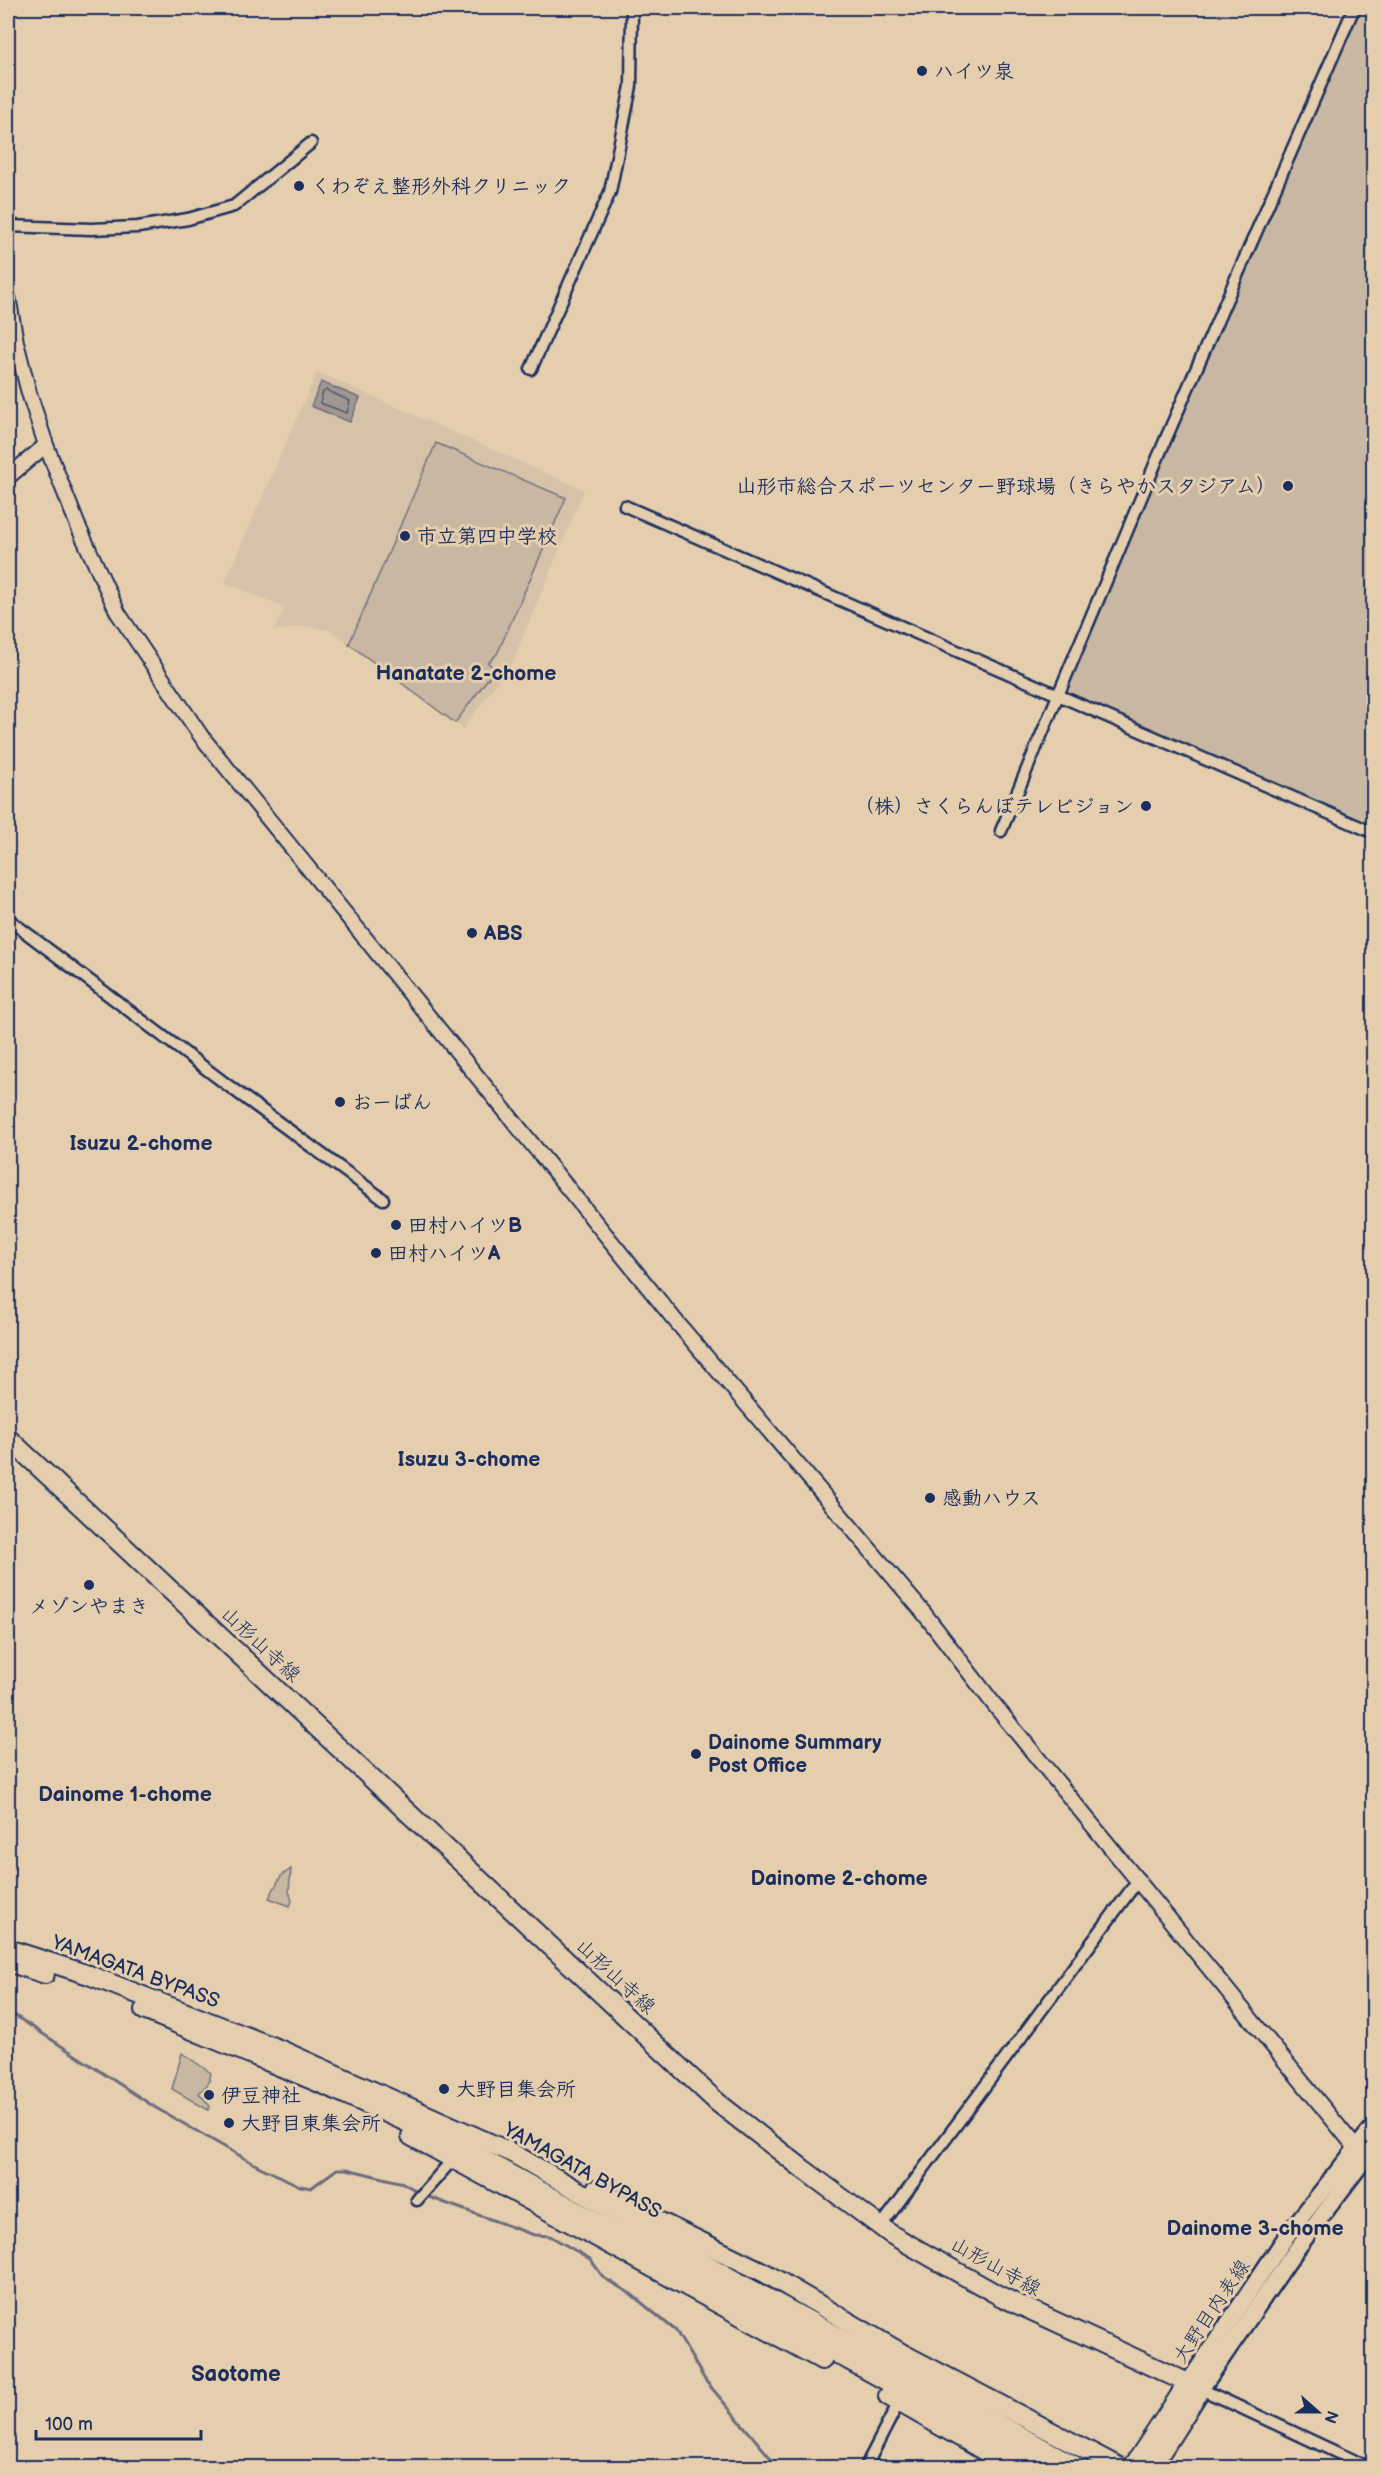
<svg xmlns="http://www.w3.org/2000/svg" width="1381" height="2475" viewBox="0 0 1381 2475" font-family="'Balsamiq Sans','Klee One',sans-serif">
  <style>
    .built { fill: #d6c2a8 }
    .green { fill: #c8b7a2; stroke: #727380; stroke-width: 1.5 }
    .water { fill: #a09793; stroke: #6b6d7e; stroke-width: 1.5 }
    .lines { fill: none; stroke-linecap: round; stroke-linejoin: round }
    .shore { stroke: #505973; stroke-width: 1.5 }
    .stream { stroke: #6b6d7e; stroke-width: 3 }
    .minor-casing { stroke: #1b2f5e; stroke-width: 15 }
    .tertiary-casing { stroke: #1b2f5e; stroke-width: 18 }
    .secondary-casing { stroke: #1b2f5e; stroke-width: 20 }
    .primary-casing { stroke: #1b2f5e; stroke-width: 22 }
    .trunk-casing { stroke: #1b2f5e; stroke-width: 22 }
    .minor { stroke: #e5ceae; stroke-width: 10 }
    .tertiary { stroke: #e5ceae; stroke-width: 14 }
    .secondary { stroke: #e5ceae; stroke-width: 15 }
    .primary { stroke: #e5ceae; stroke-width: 18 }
    .trunk { stroke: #e5ceae; stroke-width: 18 }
    .poi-dot { fill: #1b2f5e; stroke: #e5ceae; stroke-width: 2 }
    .labels { text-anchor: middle; stroke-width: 6; stroke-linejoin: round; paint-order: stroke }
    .poi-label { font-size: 20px; font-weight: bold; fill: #1b2f5e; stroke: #e5ceae; text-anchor: start }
    .street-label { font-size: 20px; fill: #1b2f5e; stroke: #e5ceae }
    .neighbourhood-label { font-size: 21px; font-weight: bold; fill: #1b2f5e; stroke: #e5ceae }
    .quarter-label { font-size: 22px; font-weight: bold; fill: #1b2f5e; stroke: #e5ceae }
  </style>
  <rect width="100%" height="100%" fill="#e5ceae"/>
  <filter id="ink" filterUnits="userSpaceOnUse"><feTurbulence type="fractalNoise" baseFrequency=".0167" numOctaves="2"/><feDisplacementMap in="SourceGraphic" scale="12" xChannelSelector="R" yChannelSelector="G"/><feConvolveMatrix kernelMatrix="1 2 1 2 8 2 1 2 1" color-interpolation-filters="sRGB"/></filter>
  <g filter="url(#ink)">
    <polygon class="built" points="317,372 584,490 513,661 463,729 332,631 302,626 274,631 284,608 225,582"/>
    <g class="green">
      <polygon points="1354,8 1373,8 1373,833 1057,696"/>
      <polygon points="436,443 566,498 497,654 488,663 495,669 455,723 349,644"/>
      <polygon points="291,1869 289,1891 292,1901 290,1906 269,1898 281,1876"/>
      <polygon points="182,2053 211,2073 208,2084 199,2093 210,2106 208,2110 172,2089"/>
    </g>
    <polygon class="water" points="321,382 360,398 350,422 311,406"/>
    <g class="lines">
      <polygon class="shore" points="326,390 350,401 347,413 320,403 323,392"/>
      <g class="stream">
        <polyline points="8,2011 156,2108 258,2166 300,2186 311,2188 337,2169 347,2169 403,2183 420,2193"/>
        <polyline points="426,2196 534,2235 550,2236 590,2259 604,2278 631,2294 676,2331 705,2380 779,2468"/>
      </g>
      <g class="minor-casing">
        <g id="minor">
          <polyline points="8,226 91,229 138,227 188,219 234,206 311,143"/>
          <polyline points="531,369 610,192 631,86 632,8"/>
          <polyline points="625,506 1374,833"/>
          <polyline points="1001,831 1167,436 1354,8"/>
          <polyline points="8,919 226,1084 383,1199"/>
          <polyline points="417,2200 454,2158"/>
          <polyline points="881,2226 1139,1879"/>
          <polyline points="1201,2389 1370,2468"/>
          <polyline points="865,2468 899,2402"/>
        </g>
      </g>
      <g class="tertiary-casing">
        <g id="tertiary">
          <polyline points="8,296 16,342 29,393 46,445 78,526 118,613 201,736 674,1319 923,1612 996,1707 1356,2148"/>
          <polyline points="8,477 46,445"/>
        </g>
      </g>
      <g class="secondary-casing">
        <g id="secondary">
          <polyline points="1188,2383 1290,2231 1374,2126"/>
          <polyline points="1201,2389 1296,2250 1374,2147"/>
        </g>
      </g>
      <g class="primary-casing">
        <g id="primary">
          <polyline points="8,1438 717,2102 803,2169 892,2235 1000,2296 1188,2383 1132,2468"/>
          <polyline points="1151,2468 1201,2389"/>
        </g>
      </g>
      <g class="trunk-casing">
        <g id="trunk">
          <polyline points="8,1949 89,1975 281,2050 512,2153 736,2281 1079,2468"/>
          <polyline points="8,1962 45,1974"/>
          <polyline points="144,2010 327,2086 455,2144 1045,2468"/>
          <polyline points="411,2136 822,2360"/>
          <polyline points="595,2190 765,2273 905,2355 1121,2468"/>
          <polyline points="888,2396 1014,2468"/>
        </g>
      </g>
      <use href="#minor" class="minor"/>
      <use href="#tertiary" class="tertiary"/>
      <use href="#secondary" class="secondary"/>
      <use href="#primary" class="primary"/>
      <use href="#trunk" class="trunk"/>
    </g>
  </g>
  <g class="poi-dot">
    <circle cx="922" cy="71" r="6"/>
    <circle cx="299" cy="186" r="6"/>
    <circle cx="1288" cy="486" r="6"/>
    <circle cx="405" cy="536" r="6"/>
    <circle cx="1146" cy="806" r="6"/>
    <circle cx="472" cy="933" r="6"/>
    <circle cx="340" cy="1102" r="6"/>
    <circle cx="396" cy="1225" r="6"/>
    <circle cx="376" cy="1253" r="6"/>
    <circle cx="930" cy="1498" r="6"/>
    <circle cx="89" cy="1585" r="6"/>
    <circle cx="696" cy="1754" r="6"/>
    <circle cx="444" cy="2089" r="6"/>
    <circle cx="209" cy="2095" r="6"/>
    <circle cx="229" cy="2123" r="6"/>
  </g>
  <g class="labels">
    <g class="poi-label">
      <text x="934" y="78">ハイツ泉</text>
      <text x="311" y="193">くわぞえ整形外科クリニック</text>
      <text x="1276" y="493" text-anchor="end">山形市総合スポーツセンター野球場（きらやかスタジアム）</text>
      <text x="417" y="543">市立第四中学校</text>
      <text x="1134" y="813" text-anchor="end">（株）さくらんぼテレビジョン</text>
      <text x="484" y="940">ABS</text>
      <text x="352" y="1109">おーばん</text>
      <text x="408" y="1232">田村ハイツB</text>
      <text x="388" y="1260">田村ハイツA</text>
      <text x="942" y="1505">感動ハウス</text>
      <text x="89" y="1613" text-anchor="middle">メゾンやまき</text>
      <text x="708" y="1749">Dainome Summary<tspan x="708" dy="23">Post Office</tspan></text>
      <text x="456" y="2096">大野目集会所</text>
      <text x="221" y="2102">伊豆神社</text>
      <text x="241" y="2130">大野目東集会所</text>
    </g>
    <g class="street-label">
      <text transform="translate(261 1644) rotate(43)" y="7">山形山寺線</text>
      <text transform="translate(136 1971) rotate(20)" y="7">YAMAGATA BYPASS</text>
      <text transform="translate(616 1976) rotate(43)" y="7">山形山寺線</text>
      <text transform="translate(583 2170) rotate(29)" y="7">YAMAGATA BYPASS</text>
      <text transform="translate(996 2266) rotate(29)" y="7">山形山寺線</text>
      <text transform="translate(1211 2311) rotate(-56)" y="7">大野目内表線</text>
    </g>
    <g class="neighbourhood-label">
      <text x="466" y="680">Hanatate 2-chome</text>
      <text x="141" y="1150">Isuzu 2-chome</text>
      <text x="469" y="1466">Isuzu 3-chome</text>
      <text x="125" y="1801">Dainome 1-chome</text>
      <text x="839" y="1885">Dainome 2-chome</text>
      <text x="1255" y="2235">Dainome 3-chome</text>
    </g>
    <g class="quarter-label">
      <text x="236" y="2381">Saotome</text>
    </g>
  </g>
  <rect width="1381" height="2475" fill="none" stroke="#e5ceae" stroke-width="30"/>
  <rect x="15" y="15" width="1351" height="2445" fill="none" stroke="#1b2f5e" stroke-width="2" filter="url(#ink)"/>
  <g transform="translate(1318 2412) rotate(111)" stroke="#e5ceae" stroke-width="4.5" paint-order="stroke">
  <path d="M0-4.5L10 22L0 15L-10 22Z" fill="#1b2f5e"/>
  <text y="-9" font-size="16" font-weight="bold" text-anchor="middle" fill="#1b2f5e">N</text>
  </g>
  <path d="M36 2430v9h165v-9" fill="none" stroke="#1b2f5e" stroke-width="3"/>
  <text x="45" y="2430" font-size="18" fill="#1b2f5e" stroke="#e5ceae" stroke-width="4.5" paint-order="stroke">100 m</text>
</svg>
